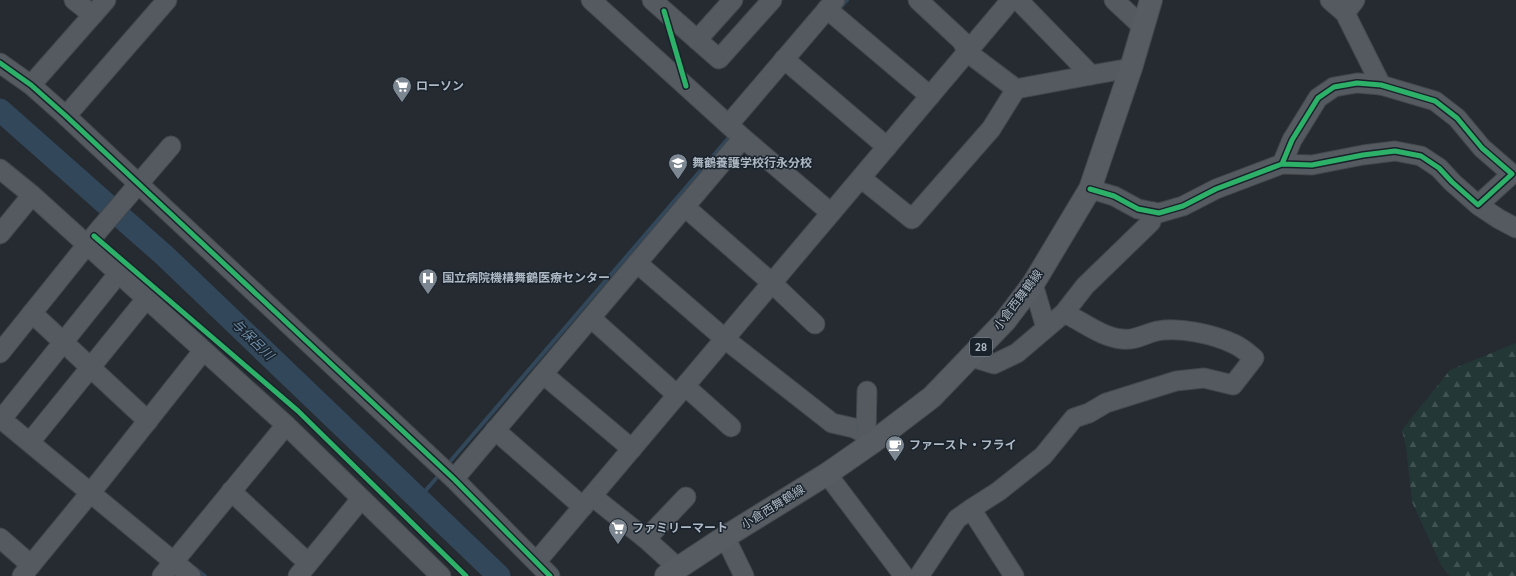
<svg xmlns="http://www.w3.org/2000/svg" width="1516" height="576" viewBox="0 0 1516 576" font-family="Quicksand,'Noto Sans JP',sans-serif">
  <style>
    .forest { fill: url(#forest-firs) }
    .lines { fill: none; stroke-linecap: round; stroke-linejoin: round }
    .stream { stroke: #32475a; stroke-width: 4 }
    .river { stroke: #32475a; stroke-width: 23 }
    .minor-casing { stroke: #42474c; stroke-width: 21 }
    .major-casing { stroke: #42484e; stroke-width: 24 }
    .minor { stroke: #545a60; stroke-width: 19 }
    .major { stroke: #575c62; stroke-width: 22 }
    .cycleway-casing { stroke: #19222b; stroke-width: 8 }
    .cycleway { stroke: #2db169; stroke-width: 5 }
    .labels { text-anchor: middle; stroke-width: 3; stroke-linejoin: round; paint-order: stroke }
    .shield { fill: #19222b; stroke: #818b96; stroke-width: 1 }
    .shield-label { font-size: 11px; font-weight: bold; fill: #adb8c4 }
    .poi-label { font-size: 12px; font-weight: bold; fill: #adb8c4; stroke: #19222b; text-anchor: start }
    .street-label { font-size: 12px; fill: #adb8c4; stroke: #19222b }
    .water-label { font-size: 13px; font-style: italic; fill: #6e8da8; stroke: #19222b }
  </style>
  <defs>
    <pattern id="forest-firs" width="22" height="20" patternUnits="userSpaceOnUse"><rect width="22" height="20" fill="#233737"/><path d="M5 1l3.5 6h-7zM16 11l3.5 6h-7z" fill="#405252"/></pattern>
  </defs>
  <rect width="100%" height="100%" fill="#252b31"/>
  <polygon class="forest" points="1516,343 1516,576 1450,576 1442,567 1412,502 1406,447 1402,430 1450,370"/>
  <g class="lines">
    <g class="stream">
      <polyline points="839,9 847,0"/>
      <polyline points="447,465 732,134"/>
      <polyline points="419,498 440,474"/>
      <polyline points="196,569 205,576"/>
    </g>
    <polyline class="river" points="0,110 165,256 499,576"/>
    <g class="minor-casing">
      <g id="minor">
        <polyline points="74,0 93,15"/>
        <polyline points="591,0 743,138 831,213"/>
        <polyline points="652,0 719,59 772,0"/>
        <polyline points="1018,0 1091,75 1131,68"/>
        <polyline points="1114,0 1144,28"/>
        <polyline points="1330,0 1345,13 1381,85"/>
        <polyline points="827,9 930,96"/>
        <polyline points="1345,13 1355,0"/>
        <polyline points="697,40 733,0"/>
        <polyline points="784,59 887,147"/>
        <polyline points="0,63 31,85 66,116 454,479 550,576"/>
        <polyline points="31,85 106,0"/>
        <polyline points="1016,89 1091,75"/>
        <polyline points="66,116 167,0"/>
        <polyline points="729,124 835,0"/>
        <polyline points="0,169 32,195 286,425 441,576"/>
        <polyline points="861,178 912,219 991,129 1016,89 967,52 962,41 918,0"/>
        <polyline points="1090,189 1114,196 1138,209 1159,213 1183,206 1216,189 1282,164 1292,140 1318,98 1334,87 1357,83 1381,85 1435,101 1457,118 1482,148 1512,174 1478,205 1452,182 1439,168 1421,156 1395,151 1363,155 1312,165 1282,164"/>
        <polyline points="1478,205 1499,219 1516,228"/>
        <polyline points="685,207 772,283 815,324"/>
        <polyline points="0,234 32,195"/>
        <polyline points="637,263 725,339 832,423 854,428 866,434 873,442"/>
        <polyline points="1033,284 1046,328"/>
        <polyline points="32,313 148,421"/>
        <polyline points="591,318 677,395"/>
        <polyline points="0,353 98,231 171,146"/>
        <polyline points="971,357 994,364 1017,353 1064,313 1085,286 1151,222 1153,212"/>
        <polyline points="543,374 632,449"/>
        <polyline points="685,386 731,427"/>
        <polyline points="0,418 191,576"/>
        <polyline points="0,421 118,274"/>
        <polyline points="495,430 583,507"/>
        <polyline points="866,434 867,391"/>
        <polyline points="30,442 146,299"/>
        <polyline points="827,474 904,576"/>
        <polyline points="454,479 743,138"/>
        <polyline points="231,491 308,563"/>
        <polyline points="592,496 646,539 678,568"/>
        <polyline points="725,537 744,576"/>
        <polyline points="0,538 31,565"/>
        <polyline points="646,539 686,497"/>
        <polyline points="537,561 1011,0"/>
        <polyline points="22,576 100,481 203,351"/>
        <polyline points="162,576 286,425"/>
        <polyline points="298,576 361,499"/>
        <polyline points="919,576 957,519 971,509"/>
        <path d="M1014,576L971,509L999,491L1043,456L1074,418L1089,413L1106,403L1176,381L1204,378L1233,385L1254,358C1248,353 1241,347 1234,344C1213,334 1180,327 1157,331C1144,334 1135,341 1122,339C1101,337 1082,321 1064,313"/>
      </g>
    </g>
    <g class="major-casing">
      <polyline id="major" points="666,576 725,537 827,474 873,442 932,397 1005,321 1033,284 1090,189 1131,68 1151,0"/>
    </g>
    <use href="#minor" class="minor"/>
    <use href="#major" class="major"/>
    <g class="cycleway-casing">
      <g id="cycleway">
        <polyline points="664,11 686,86"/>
        <polyline points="0,63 31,85 66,116 454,479 550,576"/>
        <polyline points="1090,189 1114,196 1138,209 1159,213 1183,206 1216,189 1282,164 1292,140 1318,98 1334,87 1357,83 1381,85 1435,101 1457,118 1482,148 1512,174 1478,205 1452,182 1439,168 1421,156 1395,151 1363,155 1312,165 1282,164"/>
        <polyline points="94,236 298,411 466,576"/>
      </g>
    </g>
    <use href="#cycleway" class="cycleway"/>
  </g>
  <defs>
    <g id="supermarket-pin" transform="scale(1)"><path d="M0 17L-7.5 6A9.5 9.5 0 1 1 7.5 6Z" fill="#7d8791" stroke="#19222b"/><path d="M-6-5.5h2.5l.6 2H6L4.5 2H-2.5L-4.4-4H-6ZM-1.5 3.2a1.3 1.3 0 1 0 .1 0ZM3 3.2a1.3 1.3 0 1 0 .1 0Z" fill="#fff"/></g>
    <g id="school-pin" transform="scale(1)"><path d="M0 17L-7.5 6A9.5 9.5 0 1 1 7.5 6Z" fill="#7d8791" stroke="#19222b"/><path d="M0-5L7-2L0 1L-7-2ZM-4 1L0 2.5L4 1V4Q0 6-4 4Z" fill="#fff"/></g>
    <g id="hospital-pin" transform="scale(1)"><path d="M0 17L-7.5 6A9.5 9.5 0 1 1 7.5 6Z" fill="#7d8791" stroke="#19222b"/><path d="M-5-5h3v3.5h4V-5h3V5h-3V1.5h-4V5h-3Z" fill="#fff"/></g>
    <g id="cafe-pin" transform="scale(1)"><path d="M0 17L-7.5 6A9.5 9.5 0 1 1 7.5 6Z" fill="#7d8791" stroke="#19222b"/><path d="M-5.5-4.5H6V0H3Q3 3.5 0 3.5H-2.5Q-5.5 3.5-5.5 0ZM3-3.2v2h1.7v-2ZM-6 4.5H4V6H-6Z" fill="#fff"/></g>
  </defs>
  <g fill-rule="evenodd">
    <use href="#supermarket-pin" x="402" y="86"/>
    <use href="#school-pin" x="678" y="163"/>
    <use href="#hospital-pin" x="428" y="278"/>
    <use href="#cafe-pin" x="895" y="445"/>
    <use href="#supermarket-pin" x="618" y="528"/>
  </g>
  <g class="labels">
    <rect class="shield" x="970" y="338" width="22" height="18" rx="3"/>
    <g class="shield-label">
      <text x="981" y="351">28</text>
    </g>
    <g class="poi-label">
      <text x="416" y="90">ローソン</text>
      <text x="692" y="167">舞鶴養護学校行永分校</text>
      <text x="442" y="282">国立病院機構舞鶴医療センター</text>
      <text x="909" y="449">ファースト・フライ</text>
      <text x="632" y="532">ファミリーマート</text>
    </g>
    <g class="street-label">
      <text transform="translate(1018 300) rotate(-53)" y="4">小倉西舞鶴線</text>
      <text transform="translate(773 507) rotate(-32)" y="4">小倉西舞鶴線</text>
    </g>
    <g class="water-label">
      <text transform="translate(253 339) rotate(44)" y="5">与保呂川</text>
    </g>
  </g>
</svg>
